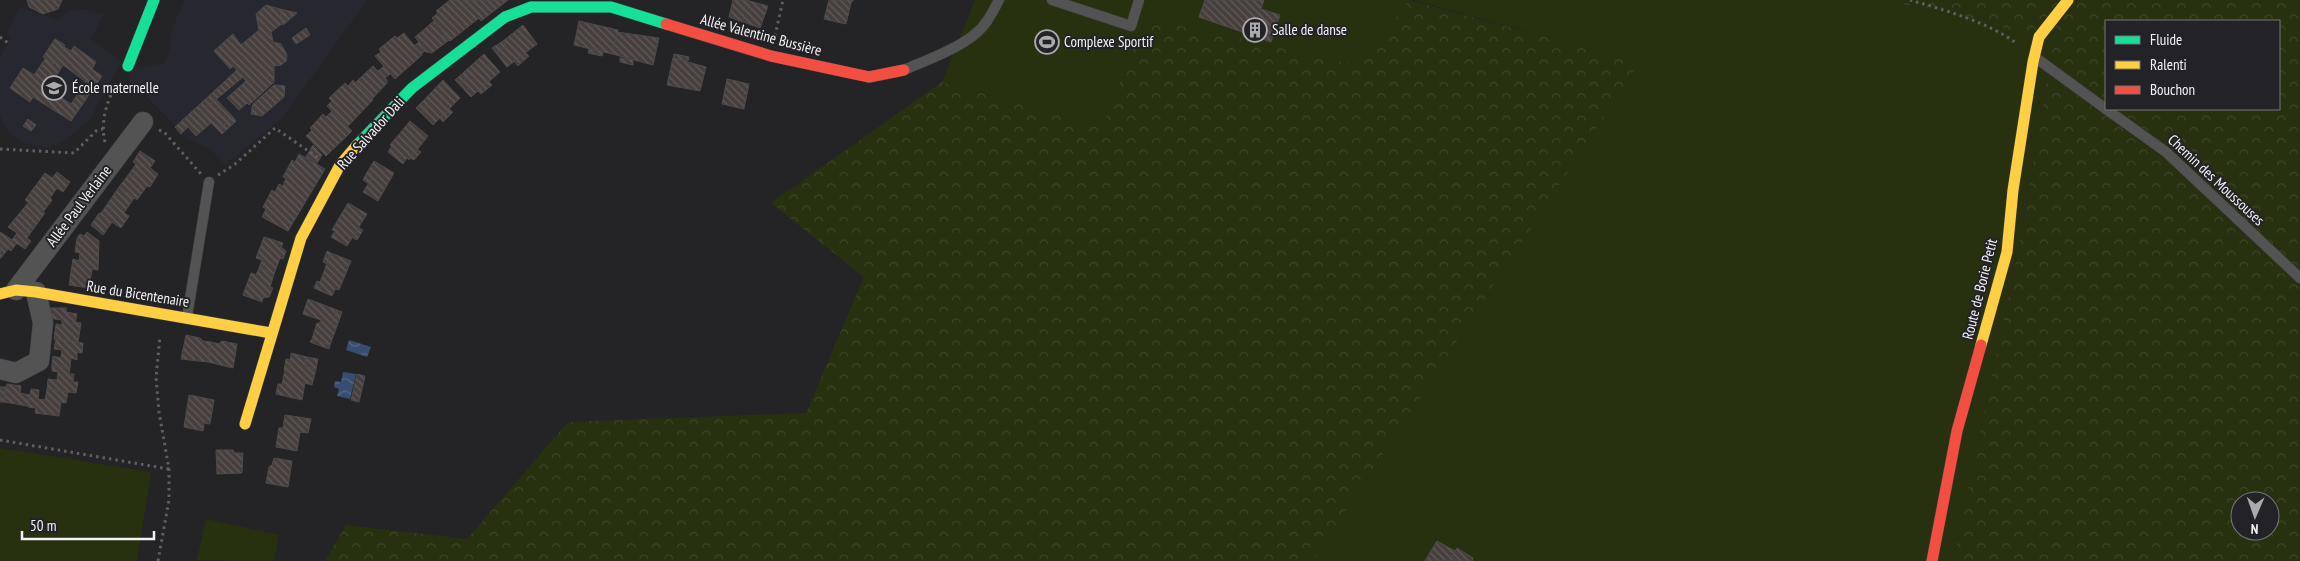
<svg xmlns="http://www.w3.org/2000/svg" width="2300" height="561" viewBox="0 0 2300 561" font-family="'PT Sans Narrow',sans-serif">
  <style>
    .built { fill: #272730 }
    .green { fill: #273110 }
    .forest { fill: url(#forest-crowns); fill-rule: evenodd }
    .water { fill: url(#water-waves) }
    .building { fill: url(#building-back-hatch); stroke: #4c4b4b; fill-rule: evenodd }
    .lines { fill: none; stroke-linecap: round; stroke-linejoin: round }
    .lane-casing { stroke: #3f3f41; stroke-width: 11 }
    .street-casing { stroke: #3f3f41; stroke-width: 21 }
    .fast-casing { stroke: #3f3f41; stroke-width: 12 }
    .slow-casing { stroke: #3f3f41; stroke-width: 12 }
    .jam-casing { stroke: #3f3f41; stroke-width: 12 }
    .path { stroke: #5f5f61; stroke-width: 3; stroke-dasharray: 2.5 4; stroke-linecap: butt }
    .lane { stroke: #535354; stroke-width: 10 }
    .street { stroke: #535354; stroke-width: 20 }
    .fast { stroke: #16e098; stroke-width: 11 }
    .slow { stroke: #ffcf43; stroke-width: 11 }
    .jam { stroke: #f24e42; stroke-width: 11 }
    .labels { text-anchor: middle; stroke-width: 4; stroke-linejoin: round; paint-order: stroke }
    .poi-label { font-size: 15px; fill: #f3f3f6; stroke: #232327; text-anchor: start }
    .street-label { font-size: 15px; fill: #f3f3f6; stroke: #232327 }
  </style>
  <defs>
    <pattern id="forest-crowns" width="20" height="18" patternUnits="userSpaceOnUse" patternTransform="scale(1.25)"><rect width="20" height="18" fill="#273110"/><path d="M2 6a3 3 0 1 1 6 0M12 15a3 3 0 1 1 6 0" fill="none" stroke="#3c4528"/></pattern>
    <pattern id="water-waves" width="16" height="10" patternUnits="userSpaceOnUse" patternTransform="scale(1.25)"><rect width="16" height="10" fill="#374e72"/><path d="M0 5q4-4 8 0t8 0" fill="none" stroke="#546887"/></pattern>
    <pattern id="building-back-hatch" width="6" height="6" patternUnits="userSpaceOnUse" patternTransform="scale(1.25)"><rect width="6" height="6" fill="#473f3e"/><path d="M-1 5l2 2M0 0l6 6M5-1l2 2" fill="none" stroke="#625b5a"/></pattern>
  </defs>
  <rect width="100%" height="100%" fill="#242426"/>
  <g class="built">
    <polygon points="185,0 367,0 283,117 225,165 210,149 188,139 129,79 132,70 164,63 170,52 172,28"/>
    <polygon points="19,7 58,20 67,12 82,9 104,14 91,39 122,61 89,121 65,140 48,148 25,143 11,134 2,122 0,115 0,57 11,37 7,33"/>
  </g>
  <g class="green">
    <polygon points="975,0 1409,0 1361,66 1145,18 1103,127 942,82"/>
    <polygon points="1413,0 1885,0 2054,40 2018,252 1953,561 1313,561 1639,62"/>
    <polygon points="0,448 151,472 137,561 0,561"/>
    <polygon points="206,519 279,535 274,561 197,560"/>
  </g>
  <g class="forest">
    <polygon points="1409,0 1640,62 1313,561 325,561 346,525 467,539 568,422 806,413 864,277 771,203 942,82 1102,127 1145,18 1361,66"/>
    <path d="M1885,0H2300V561H1953L2018,252L2054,40ZM2106,21H2279V109H2106ZM2240,501H2270V531H2240Z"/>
  </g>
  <g class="water">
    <polygon points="349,340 371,347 367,357 346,350"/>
    <polygon points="343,372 356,374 350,399 337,396 339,389 334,387 335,381 341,382"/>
  </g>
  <g class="building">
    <polygon points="27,0 62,0 58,9 43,14 29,7"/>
    <polygon points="450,0 508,0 481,21 479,18 450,41 432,18 438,13 436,11"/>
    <polygon points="733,0 746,0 768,6 760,28 729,17"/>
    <polygon points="829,0 854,0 851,3 846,24 824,19"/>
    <polygon points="1205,0 1264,0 1261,9 1280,15 1271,42 1199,17"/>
    <polygon points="266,5 280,9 283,23 271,32 273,42 281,44 287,55 286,61 281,65 274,66 274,82 249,105 247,103 239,110 227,98 246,81 233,66 230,69 214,51 233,34 241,45 259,30 256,14"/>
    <polygon points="280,9 297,13 283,25"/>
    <polygon points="434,21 449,40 432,53 426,52 415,37"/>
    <polygon points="579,21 618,30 612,54 574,45"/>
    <polygon points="523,25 537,44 507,67 496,53 506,46 503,41"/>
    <polygon points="306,28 310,35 296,44 292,38"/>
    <polygon points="617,32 659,38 653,65 612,54"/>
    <polygon points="404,33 422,55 395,79 375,56 381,52 379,49 395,36 397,38"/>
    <polygon points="55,39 65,45 53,64 43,57"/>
    <polygon points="503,41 506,46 496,53 492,48"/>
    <polygon points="419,42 425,51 421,54 414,46"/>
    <path d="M74,46L96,62L92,69L102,76L71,121L33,97L30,102L10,88L23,68L34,75L45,59L53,64L64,47L71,51ZM63,65L86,82L71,104L48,89Z"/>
    <polygon points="589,49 603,51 602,56 588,53"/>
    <polygon points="526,53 529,56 518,66 514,61"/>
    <polygon points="484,54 500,72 471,97 459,84 468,76 464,72"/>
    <polygon points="674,54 689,57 688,61 673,58"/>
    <polygon points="620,58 633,60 633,65 620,62"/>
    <polygon points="673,58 706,67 700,91 667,85"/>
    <polygon points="373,66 387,80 387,83 372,99 356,82"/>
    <polygon points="384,66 390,74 385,78 378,71"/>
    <polygon points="237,70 243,77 201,112 211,123 196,136 188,127 181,134 175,127"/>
    <polygon points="464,72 468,76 459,84 455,80"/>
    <polygon points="727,79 749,84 744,109 722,104"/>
    <polygon points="353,80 373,100 347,127 327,106 332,101 329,98 345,83 348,86"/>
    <polygon points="443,80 460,98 433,125 421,113 428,104 424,100"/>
    <polygon points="488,81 492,85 481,94 478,91"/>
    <polygon points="274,85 285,86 284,97 262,116 251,114 253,104"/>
    <polygon points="216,99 233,117 218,130 201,112"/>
    <polygon points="424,100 428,104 421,113 416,108"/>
    <polygon points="449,109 453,112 443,122 440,118"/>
    <polygon points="332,111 352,131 326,156 306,136 312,130 310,128 323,114 326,117"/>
    <polygon points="233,117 236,121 222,134 218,130"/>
    <polygon points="28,119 36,125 31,131 23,126"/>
    <polygon points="410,121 428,136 409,160 407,158 403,164 388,152 392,146 390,145"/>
    <polygon points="313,145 322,155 317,163 306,157"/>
    <polygon points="417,149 421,152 414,160 410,158"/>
    <polygon points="140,151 155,161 150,168 158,174 150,187 147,186 137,200 119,187 129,174 133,177 141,167 133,162"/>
    <polygon points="299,154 325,169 288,231 262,217 266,209 263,207 272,190 275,192 279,184 283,186 286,178 283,177 292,160 295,162"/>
    <polygon points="374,161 394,173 378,201 363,192 372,178 366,174"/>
    <polygon points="136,164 141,167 133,177 129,174"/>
    <polygon points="57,172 70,182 63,192 57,188 50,198 52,200 43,212 25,200 45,173 52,178"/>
    <polygon points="366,174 372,178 369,184 363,180"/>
    <polygon points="119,187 134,198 124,213 129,216 121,228 112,222 103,235 91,225 99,213 105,218 112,209 106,206"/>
    <polygon points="29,202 45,213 34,228 31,226 24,236 31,241 25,249 12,240 17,233 8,227"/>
    <polygon points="348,203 367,214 347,246 331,237 335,231 332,230"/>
    <polygon points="106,206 112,209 105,218 100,214"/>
    <polygon points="31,226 34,228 27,238 24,236"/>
    <polygon points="359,228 363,230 357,240 353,238"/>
    <polygon points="0,232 17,243 11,251 4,246 0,252"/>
    <polygon points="87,232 99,241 98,270 92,269 89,288 69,285 73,259 79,261 80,253 75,252 77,238 80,234 84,236"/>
    <polygon points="264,237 283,243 281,247 286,251 283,259 280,258 274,274 259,268 262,260 256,258"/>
    <polygon points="4,246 8,249 0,259 0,252"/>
    <polygon points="327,251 331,253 327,264 323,262"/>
    <polygon points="331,253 351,261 339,290 335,289 332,296 314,288 317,281 320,282"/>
    <polygon points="259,268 274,274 270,287 273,288 269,297 263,298 262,302 243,295 251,273 256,275"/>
    <polygon points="308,299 337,310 331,325 337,326 330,345 312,339 317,323 319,324 321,320 303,314"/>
    <polygon points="49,308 66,308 66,312 77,314 75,322 81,323 78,342 54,339 56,324 62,325 62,320 47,318"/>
    <polygon points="337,310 342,312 337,326 331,325"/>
    <polygon points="186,335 200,338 203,341 211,342 208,362 181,359"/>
    <polygon points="56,339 83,343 82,353 77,352 77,360 71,358 70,368 52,365 53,356 61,358 62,350 54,349"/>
    <polygon points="312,339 330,345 329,349 310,342"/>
    <polygon points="222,341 237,344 233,368 208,362 211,342 219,344"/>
    <polygon points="291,353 307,357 305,366 316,369 312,385 305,383 302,400 276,394 278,384 282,384 285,370 289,371"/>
    <polygon points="307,357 318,359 316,369 305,366"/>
    <polygon points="286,359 291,360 289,371 284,370"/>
    <polygon points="52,365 70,368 69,374 74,374 73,382 78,382 76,393 47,389 48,379 57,380 58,372 52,371"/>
    <polygon points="357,374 365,376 359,402 351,400"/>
    <polygon points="7,384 21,386 20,393 30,395 28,406 4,402"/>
    <polygon points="0,387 6,387 4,402 0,402"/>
    <polygon points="31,389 39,390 38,399 45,400 47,389 68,392 66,403 61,402 59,416 35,413 36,408 28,407"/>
    <polygon points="189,395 214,400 210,424 204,423 203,431 184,427"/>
    <polygon points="285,415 311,419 308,433 300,432 297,451 276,447 279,428 283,428"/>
    <polygon points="216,450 233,450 235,453 243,453 242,473 217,474"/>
    <polygon points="274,458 292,461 288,487 266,483 269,467 272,465"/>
    <polygon points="1437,541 1455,551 1452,557 1459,561 1425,561"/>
    <polygon points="1457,548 1473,558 1472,561 1459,561 1452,557"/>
  </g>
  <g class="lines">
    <g class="lane-casing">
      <g id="lane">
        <polyline points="1052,0 1131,26 1139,0"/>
        <polyline points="2036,58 2106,109"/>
        <path d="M904,70C927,60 955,50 974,35C986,26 992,13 999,0"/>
        <polyline points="2106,109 2166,152 2300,278"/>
        <polyline points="187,317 209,182"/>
      </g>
    </g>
    <g class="street-casing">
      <g id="street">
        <polyline points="16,290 143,122"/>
        <polyline points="0,369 16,373 39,361 43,323 36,292"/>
      </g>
    </g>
    <g class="fast-casing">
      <g id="fast">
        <polyline points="128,66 154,0"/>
        <polyline points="357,145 412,88 505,17 531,7 611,7 666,24"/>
      </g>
    </g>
    <g class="slow-casing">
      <g id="slow">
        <polyline points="0,294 16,290 36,292 271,333"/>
        <polyline points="1981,345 2007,252 2013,190 2033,62 2039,37 2068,0"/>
        <polyline points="245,424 301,238 340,165 357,145"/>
      </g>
    </g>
    <g class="jam-casing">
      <g id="jam">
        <polyline points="666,24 771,56 869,77 904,70"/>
        <polyline points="1932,561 1957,431 1981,345"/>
      </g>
    </g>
    <g class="path">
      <path d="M1910,0C1944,10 1988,22 2016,43"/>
      <polyline points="775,36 783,0"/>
      <polyline points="0,37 8,43"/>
      <polyline points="159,130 164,132 201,174"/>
      <path d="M105,142C100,122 107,100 117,83"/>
      <polyline points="0,149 74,153 96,131 103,129"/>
      <polyline points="218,175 234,165 275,128 320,159"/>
      <polyline points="0,440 169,469"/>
      <polyline points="158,561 169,500 169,469 159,412 156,378 160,336"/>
    </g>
    <use href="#lane" class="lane"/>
    <use href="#street" class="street"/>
    <use href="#fast" class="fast"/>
    <use href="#slow" class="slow"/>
    <use href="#jam" class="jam"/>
  </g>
  <defs>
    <g id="building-ring" transform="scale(1.25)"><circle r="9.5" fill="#232327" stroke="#ababad" stroke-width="1.5"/><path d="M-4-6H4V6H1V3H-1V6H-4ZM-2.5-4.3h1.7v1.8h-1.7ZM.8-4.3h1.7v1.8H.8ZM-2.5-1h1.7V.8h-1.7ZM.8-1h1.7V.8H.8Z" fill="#ababad"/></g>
    <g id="stadium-ring" transform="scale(1.25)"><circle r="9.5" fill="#232327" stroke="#ababad" stroke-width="1.5"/><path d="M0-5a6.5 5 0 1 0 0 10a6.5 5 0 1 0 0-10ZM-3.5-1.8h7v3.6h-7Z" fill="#ababad"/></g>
    <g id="school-ring" transform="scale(1.25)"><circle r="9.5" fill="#232327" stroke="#ababad" stroke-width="1.5"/><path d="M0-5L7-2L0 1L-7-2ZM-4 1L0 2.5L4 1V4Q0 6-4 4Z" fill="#ababad"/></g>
  </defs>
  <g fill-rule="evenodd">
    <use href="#building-ring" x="1255" y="30"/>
    <use href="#stadium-ring" x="1047" y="42"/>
    <use href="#school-ring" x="54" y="88"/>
  </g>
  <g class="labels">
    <g class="poi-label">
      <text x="1272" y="35">Salle de danse</text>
      <text x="1064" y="47">Complexe Sportif</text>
      <text x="72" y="93">École maternelle</text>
    </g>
    <g class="street-label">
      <text transform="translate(761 35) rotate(15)" y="5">Allée Valentine Bussière</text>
      <text transform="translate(371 133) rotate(-48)" y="5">Rue Salvador Dali</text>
      <text transform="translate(2216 180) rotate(43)" y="5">Chemin des Moussouses</text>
      <text transform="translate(79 206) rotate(-53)" y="5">Allée Paul Verlaine</text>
      <text transform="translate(1980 289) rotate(-76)" y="5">Route de Borie Petit</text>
      <text transform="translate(138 294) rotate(9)" y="5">Rue du Bicentenaire</text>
    </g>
  </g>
  <rect x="2105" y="20" width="175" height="90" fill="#232327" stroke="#76767a"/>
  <rect x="2115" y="36" width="25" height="8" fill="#16e098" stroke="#76767a"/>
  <text x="2150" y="45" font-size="15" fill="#f3f3f6">Fluide</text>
  <rect x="2115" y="61" width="25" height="8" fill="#ffcf43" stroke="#76767a"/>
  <text x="2150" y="70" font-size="15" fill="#f3f3f6">Ralenti</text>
  <rect x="2115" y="86" width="25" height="8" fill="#f24e42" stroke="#76767a"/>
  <text x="2150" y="95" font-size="15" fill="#f3f3f6">Bouchon</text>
  <g transform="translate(2255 516) rotate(182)"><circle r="24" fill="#232327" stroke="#76767a"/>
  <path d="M0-4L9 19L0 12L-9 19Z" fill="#ababad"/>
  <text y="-8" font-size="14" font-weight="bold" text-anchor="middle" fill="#f3f3f6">N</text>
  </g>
  <path d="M22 531v8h132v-8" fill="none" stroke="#f3f3f6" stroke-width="2.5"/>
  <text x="30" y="531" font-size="15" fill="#f3f3f6" stroke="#232327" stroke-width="4" paint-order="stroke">50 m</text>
</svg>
